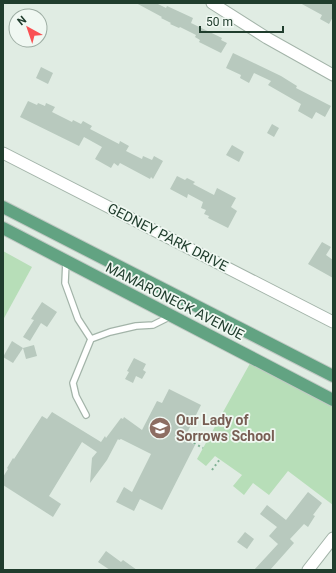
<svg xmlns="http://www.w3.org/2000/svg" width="336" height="573" viewBox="0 0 336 573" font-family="Roboto,sans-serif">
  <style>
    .green { fill: #b7deb8 }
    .building { fill: #b8c9be }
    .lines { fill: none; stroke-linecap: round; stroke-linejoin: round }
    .service-casing { stroke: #a3b4a9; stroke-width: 8 }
    .minor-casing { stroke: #a3b4a9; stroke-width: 13 }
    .primary-casing { stroke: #c1c9c4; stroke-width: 14 }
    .path { stroke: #7fb194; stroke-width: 2; stroke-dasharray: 2 3; stroke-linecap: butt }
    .service { stroke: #fff; stroke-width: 5.5 }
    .minor { stroke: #fff; stroke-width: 11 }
    .primary { stroke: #62a382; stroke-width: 12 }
    .labels { text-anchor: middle; stroke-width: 3.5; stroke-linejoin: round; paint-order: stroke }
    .street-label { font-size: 14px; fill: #203d2d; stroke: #f0f8f2 }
    .education-label { font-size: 14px; font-weight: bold; fill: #785e54; stroke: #f0f8f2; text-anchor: start }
  </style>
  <rect width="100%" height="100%" fill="#e0ece3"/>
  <g class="green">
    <polygon points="3,251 32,267 3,320"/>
    <polygon points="253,358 333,400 333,505 288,471 269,495 253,483 244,495 233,486 242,475 215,456 206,466 197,459"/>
  </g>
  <g class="building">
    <polygon points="136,3 156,3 166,8 167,6 193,18 191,23 222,38 221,40 227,43 221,53 199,42 200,40 195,37 196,35 180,27 179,28 170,24 171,23 161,18 162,17"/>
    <polygon points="300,3 333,3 333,17 329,24 320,19 322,15"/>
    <polygon points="233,53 281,76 297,86 296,88 331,106 325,117 316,112 312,119 298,111 301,104 268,85 271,81 254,73 249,83 240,78 241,75 226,68"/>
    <polygon points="41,67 53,73 48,84 36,78"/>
    <polygon points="28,101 37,105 38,103 45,106 46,103 55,107 52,112 72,122 73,120 81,124 83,121 92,126 90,129 119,144 120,141 129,146 126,151 142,159 143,156 152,160 154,156 163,161 153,179 151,177 150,179 120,163 118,166 114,163 111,168 95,159 102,147 84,137 79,146 20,117"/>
    <polygon points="272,124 279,128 274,137 267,133"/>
    <polygon points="232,145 244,152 239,162 226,155"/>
    <polygon points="177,176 185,180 187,178 195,182 193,184 214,195 217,188 236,198 231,207 237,211 228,228 208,218 209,216 204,214 206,210 201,208 203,202 188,194 187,198 170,189"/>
    <polygon points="322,242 331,247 326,255 333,260 333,278 308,264"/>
    <polygon points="42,302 57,312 47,327 41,323 30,341 23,337 34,320 31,319"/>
    <polygon points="12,341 23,348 13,363 3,357"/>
    <polygon points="34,345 37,356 26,359 23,348"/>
    <polygon points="134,358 146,364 143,370 146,372 142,379 136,376 133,383 125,379 129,372 127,371"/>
    <polygon points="169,389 201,405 184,439 195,445 162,510 140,499 134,511 116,502 124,487 132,492 151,454 121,439 119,440 118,439 107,460 90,483 92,458 97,452 82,442 49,496 61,504 53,517 3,485 3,477 8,469 7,468 13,458 14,459 42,416 47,419 52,412 101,442 105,436 106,438 121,418 123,419 124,417 142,430 157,401 162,403"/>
    <polygon points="308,492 322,503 313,515 315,516 308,527 304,524 290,539 294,543 270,570 254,570 278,544 269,536 277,527 260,514 267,505 286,520"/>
    <polygon points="245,532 254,539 247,549 237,542"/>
    <polygon points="106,551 121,562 123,560 137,570 110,570 98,562"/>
  </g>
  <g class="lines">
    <g class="service-casing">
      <g id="service">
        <polyline points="66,261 65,283 78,319 91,339"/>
        <polyline points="86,415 76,396 73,383 91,339 110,332 136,326 153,325 171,316"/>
      </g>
    </g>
    <g class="minor-casing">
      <g id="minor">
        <polyline points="212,3 267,38 333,75"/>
        <polyline points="3,153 333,322"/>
        <polyline points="308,570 333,538"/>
      </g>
    </g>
    <g class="primary-casing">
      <g id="primary">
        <polyline points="3,207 333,376"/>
        <polyline points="3,228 333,400"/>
      </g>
    </g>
    <g class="path">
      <polyline points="185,438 203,448"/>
      <polyline points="212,470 220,459"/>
    </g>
    <use href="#service" class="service"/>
    <use href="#minor" class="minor"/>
    <use href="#primary" class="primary"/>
  </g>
  <defs>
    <g id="school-disc" transform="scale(1.15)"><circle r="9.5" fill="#8d6e63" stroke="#f0f8f2"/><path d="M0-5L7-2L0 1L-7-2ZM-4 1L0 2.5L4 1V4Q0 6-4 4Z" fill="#fff"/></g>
  </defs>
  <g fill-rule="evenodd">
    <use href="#school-disc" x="160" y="428"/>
  </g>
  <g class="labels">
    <g class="street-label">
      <text transform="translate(168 237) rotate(27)" y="5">GEDNEY PARK DRIVE</text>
      <text transform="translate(175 301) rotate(27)" y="5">MAMARONECK AVENUE</text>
    </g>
    <g class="education-label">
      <text x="176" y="425">Our Lady of<tspan x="176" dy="16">Sorrows School</tspan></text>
    </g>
  </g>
  <rect width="336" height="573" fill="none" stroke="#203d2d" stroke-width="8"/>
  <g transform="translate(28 28) rotate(320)"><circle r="19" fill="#f0f8f2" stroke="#9dada3"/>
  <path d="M0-3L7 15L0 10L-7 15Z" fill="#f95153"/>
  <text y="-6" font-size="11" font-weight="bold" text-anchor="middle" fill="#203d2d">N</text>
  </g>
  <path d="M200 26v6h83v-6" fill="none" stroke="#203d2d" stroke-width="2"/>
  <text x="206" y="26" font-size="12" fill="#203d2d" stroke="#f0f8f2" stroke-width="3" paint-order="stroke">50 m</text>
</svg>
